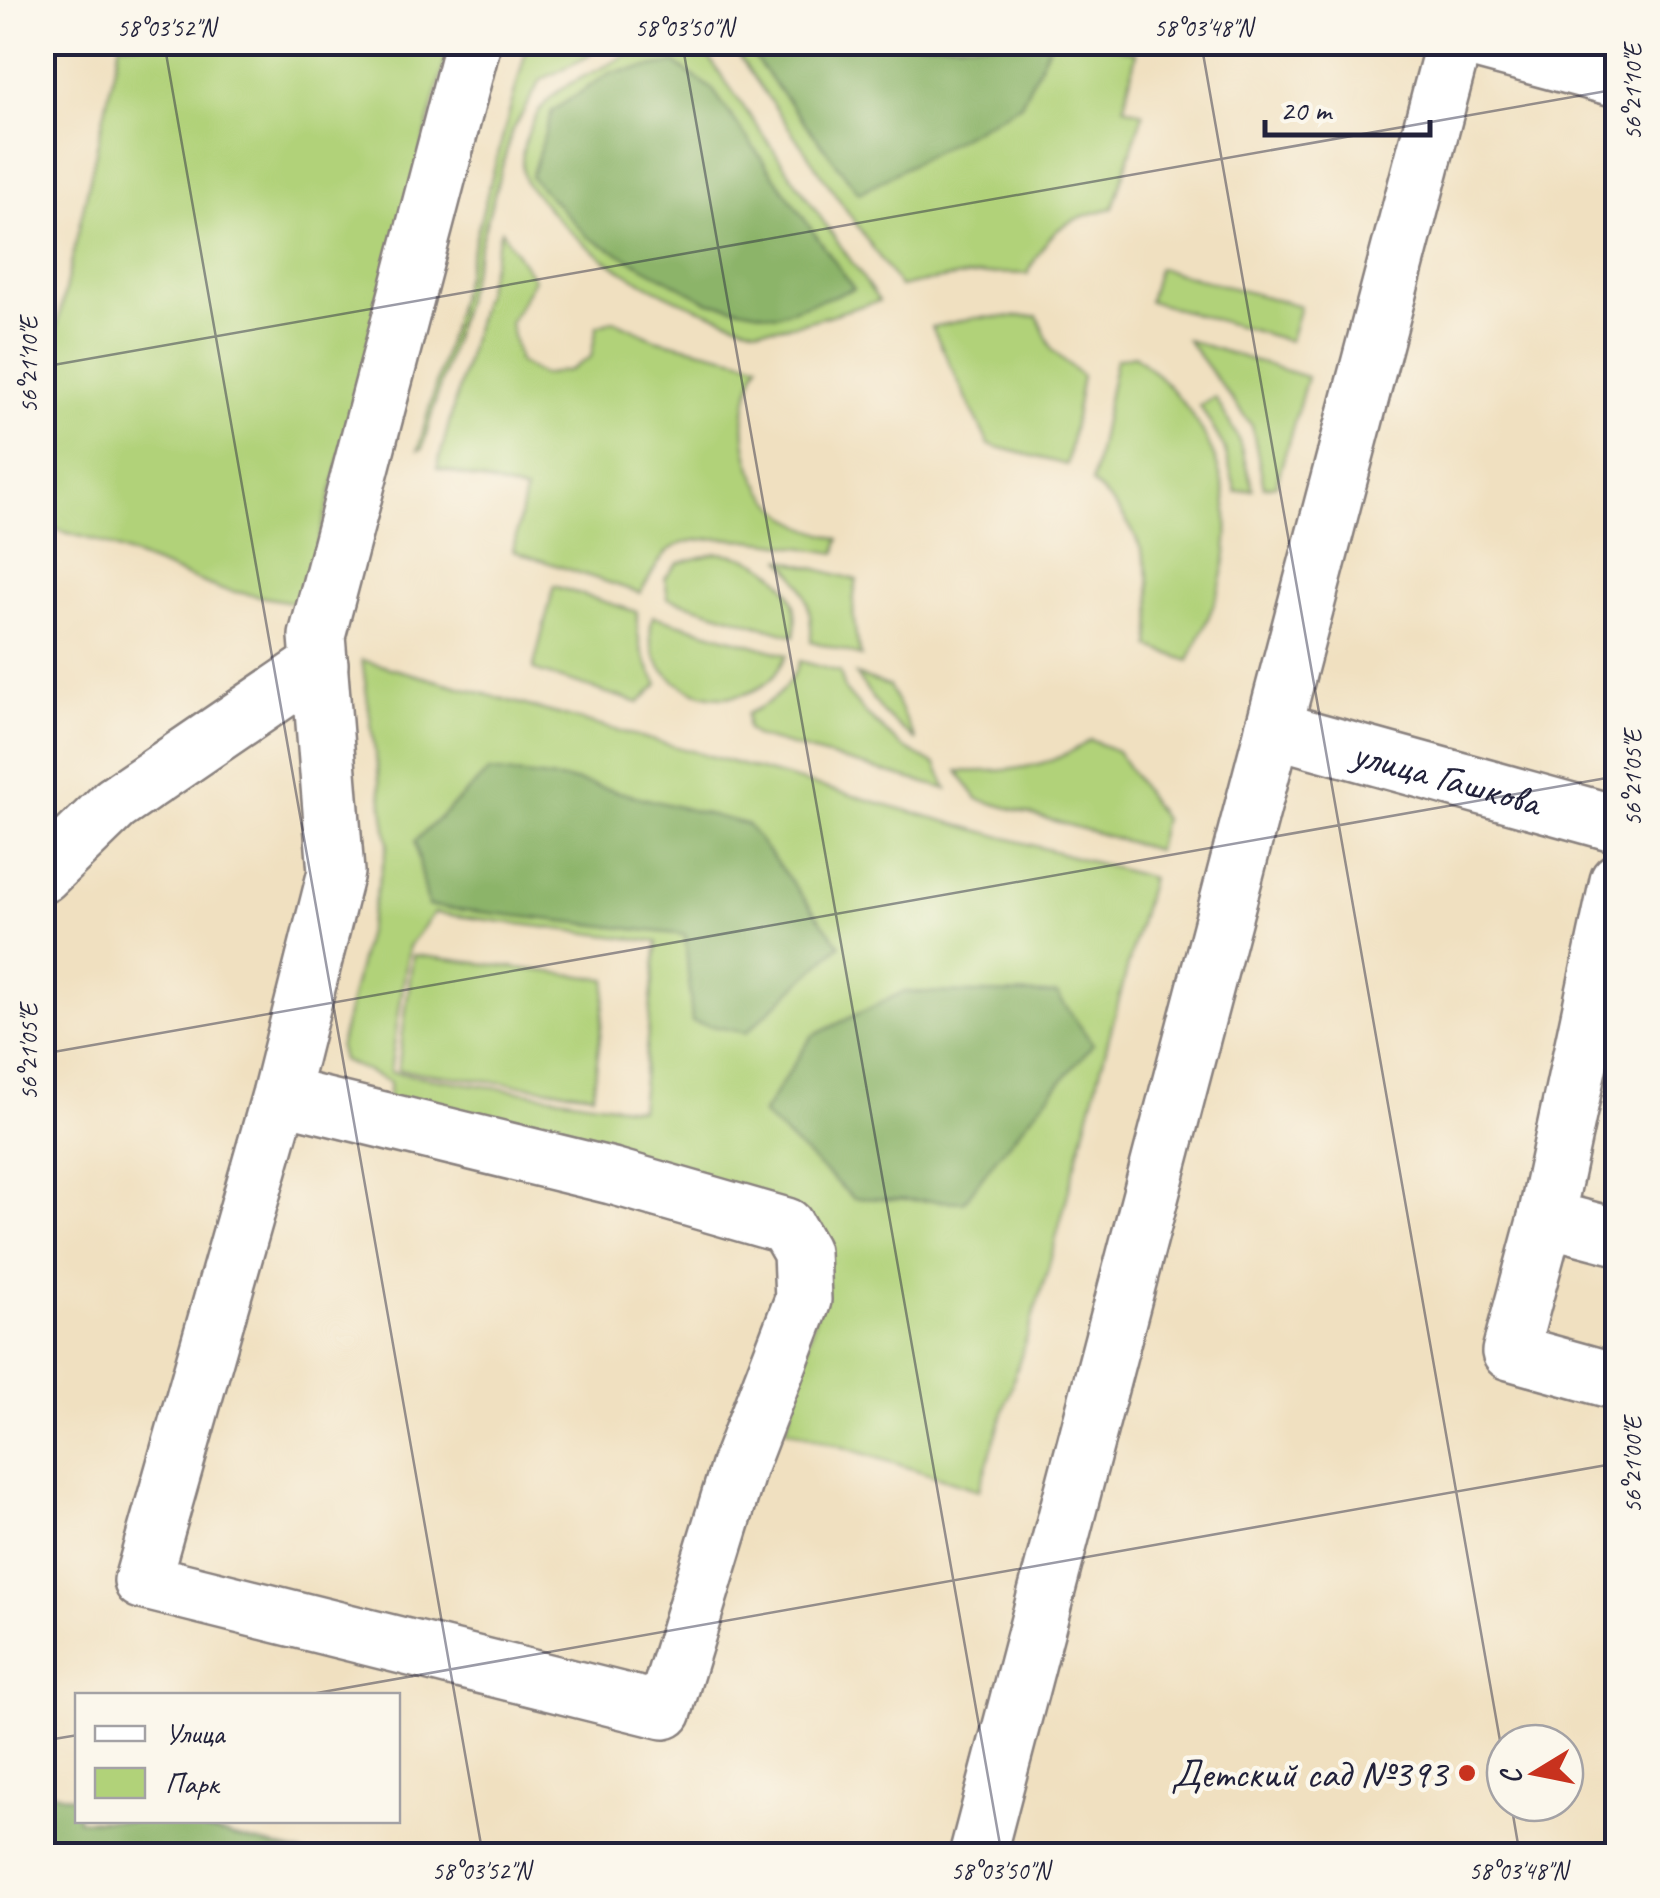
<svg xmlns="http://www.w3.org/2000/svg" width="1660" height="1898" viewBox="0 0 1660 1898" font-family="Caveat,sans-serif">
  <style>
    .green { fill: #b1d279; stroke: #6a7a5a; stroke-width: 2.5; fill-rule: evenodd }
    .forest { fill: #8cb469; stroke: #576b52; stroke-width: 2.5 }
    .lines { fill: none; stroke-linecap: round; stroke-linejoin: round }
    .minor-casing { stroke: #89817e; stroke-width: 60 }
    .minor { stroke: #fff; stroke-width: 55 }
    .ticks { fill: none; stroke: #22223b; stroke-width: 2.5; stroke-opacity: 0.45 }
    .poi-dot { fill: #c8321e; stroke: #fbf7ec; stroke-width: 4 }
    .labels { text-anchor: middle; stroke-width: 9; stroke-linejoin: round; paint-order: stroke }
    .street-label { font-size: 40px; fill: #22223b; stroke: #fbf7ec }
    .poi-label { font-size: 40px; fill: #22223b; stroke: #fbf7ec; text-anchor: end }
    .neatline { fill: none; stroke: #22223b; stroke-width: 4 }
    .ticks-label { font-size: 25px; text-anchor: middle; fill: #22223b }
  </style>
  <rect width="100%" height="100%" fill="#fbf7ec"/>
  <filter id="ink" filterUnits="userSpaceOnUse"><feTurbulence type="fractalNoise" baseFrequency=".01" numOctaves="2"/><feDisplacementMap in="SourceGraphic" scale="20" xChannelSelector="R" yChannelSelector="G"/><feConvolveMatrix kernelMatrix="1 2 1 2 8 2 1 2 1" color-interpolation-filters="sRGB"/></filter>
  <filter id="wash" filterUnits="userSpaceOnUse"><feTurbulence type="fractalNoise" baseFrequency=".0048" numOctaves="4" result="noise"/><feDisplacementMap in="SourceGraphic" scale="40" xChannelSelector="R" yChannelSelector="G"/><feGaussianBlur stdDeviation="2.25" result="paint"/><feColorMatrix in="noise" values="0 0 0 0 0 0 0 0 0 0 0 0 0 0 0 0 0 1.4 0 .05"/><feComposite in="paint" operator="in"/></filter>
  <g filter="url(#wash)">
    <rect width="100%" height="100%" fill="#f0e0c0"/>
    <g class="green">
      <polygon points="120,43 450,43 302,604 219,589 97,541 43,526 42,394"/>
      <polygon points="528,43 600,43 587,57 541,80 512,132 422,449 418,450"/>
      <path d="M641,43H699L879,301C842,310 798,329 759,328C746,327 729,320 716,315C647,290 586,256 540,199C536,194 528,187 525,181C520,168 522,148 527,136C550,72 597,82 641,43Z"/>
      <path d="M730,43H1106L1136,53L1124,107L1143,113L1113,208C1066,218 1048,229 1028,274C984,272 944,277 900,287Z"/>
      <path d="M501,230L534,279L510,323L519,362L542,375L570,370L591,357L597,326L614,320L655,339L759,363C731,421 742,493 803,526C814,532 828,535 839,539L836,553C796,548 697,523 666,553C656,564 648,581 640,593L513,551L525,492L437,468Z"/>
      <polygon points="1158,268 1300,306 1290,341 1149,301"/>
      <polygon points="1037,316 1052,350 1082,376 1067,465 989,445 932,327 974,318"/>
      <polygon points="1187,340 1307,377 1276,485 1264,487 1252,426"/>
      <path d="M1134,355C1203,409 1239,479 1224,568C1219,600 1201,632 1189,661L1150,647C1156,580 1146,528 1092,483L1116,359Z"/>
      <polygon points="1215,397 1238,438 1253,489 1236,492 1224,447 1200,406"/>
      <path d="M717,553C764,555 804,586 794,636L668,598L665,578L678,563Z"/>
      <path d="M781,559L857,580C850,606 854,631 861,656L811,641C813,609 804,581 781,559Z"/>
      <path d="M554,586L637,612C636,641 643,659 658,684L639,703L533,670Z"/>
      <path d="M653,616L787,655C782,663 777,674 769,681C720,721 635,681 653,616Z"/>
      <path d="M362,660L1151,878L1048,1269L979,1490L786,1429L823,1284L822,1252L387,1104L390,1082L342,1060L339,1048L388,843ZM434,913L657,942L640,1109L390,1072L409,946Z"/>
      <path d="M800,661L840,672L845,690L866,714L901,746L936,765L947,789L755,736L747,728V714C774,702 789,688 800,661Z"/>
      <polygon points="856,675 889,686 916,741 883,713"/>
      <path d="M1090,740L1117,751L1163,819L1156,850L977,799L958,771C1005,773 1051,768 1090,740Z"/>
      <polygon points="413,955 607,979 593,1094 398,1070"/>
    </g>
    <g class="forest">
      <polygon points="1047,42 1049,46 1021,104 859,193 743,43"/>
      <polygon points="675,63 713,90 854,289 776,315 709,302 588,237 531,177 552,111 610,73"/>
      <polygon points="489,771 576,781 747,824 840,945 746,1033 692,1022 685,935 428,906 415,841"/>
      <polygon points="903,992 1057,994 1093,1044 996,1158 964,1202 853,1198 762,1114 812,1036"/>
      <polygon points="42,1790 77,1799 78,1820 167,1821 310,1855 43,1855"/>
    </g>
  </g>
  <g filter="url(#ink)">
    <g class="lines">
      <g class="minor-casing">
        <g id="minor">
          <polyline points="1480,42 1618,79"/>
          <path id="s1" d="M1273,729L1618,824"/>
          <polyline points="42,875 115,804 320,664"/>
          <polyline points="1618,881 1546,1218 1510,1352 1618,1382"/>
          <polyline points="280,1095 612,1176 786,1226 801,1252 803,1300 739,1466 664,1711 142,1581 280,1095 336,872 317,636 473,42"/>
          <polyline points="1546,1218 1618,1237"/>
          <polyline points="977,1856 1454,42"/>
        </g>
      </g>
      <use href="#minor" class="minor"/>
    </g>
  </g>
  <path class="ticks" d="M164,42L483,1856M682,42L1002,1856M1201,42L1505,1769M42,367L1618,89M42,1054L1618,776M300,1696L1618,1463M42,1741L78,1735M1511,1803L1520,1856"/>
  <circle class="poi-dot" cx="1467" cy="1773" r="10"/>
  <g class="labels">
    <g class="street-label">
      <text dy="14" stroke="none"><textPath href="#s1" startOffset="180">улица Гашкова</textPath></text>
    </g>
    <g class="poi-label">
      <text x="1447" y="1787">Детский сад №393</text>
    </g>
  </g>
  <rect width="1660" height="1898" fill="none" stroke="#fbf7ec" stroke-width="110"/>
  <rect x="75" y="1693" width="325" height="130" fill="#fbf7ec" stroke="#a4a2a5" stroke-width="2.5"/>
  <rect x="95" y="1726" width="50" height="15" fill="#ffffff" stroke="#a4a2a5" stroke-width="2.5"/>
  <text x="165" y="1743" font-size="30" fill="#22223b">Улица</text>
  <rect x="95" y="1768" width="50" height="30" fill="#b1d279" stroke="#a4a2a5" stroke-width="2.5"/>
  <text x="165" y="1793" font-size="30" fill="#22223b">Парк</text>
  <g transform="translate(1535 1773) rotate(260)"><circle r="48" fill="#fbf7ec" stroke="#a4a2a5" stroke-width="2.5"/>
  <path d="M0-8L18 38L0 25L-18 38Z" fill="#c8321e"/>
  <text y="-15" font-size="28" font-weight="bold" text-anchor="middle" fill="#22223b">С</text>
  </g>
  <path d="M1265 120v15h165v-15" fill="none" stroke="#22223b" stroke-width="5"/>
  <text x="1280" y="120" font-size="30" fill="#22223b" stroke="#fbf7ec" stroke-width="8" paint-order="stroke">20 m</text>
  <rect x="55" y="55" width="1550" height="1788" class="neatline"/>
  <g class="ticks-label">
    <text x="166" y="36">58°03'52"N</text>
    <text x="684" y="36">58°03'50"N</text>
    <text x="1203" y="36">58°03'48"N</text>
    <text transform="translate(1632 92) rotate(-90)" y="9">56°21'10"E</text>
    <text transform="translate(28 365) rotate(-90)" y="9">56°21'10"E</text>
    <text transform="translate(1632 778) rotate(-90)" y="9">56°21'05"E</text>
    <text transform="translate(28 1052) rotate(-90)" y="9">56°21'05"E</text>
    <text transform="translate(1632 1465) rotate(-90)" y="9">56°21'00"E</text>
    <text x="481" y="1879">58°03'52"N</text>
    <text x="1000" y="1879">58°03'50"N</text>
    <text x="1518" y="1879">58°03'48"N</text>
  </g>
</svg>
